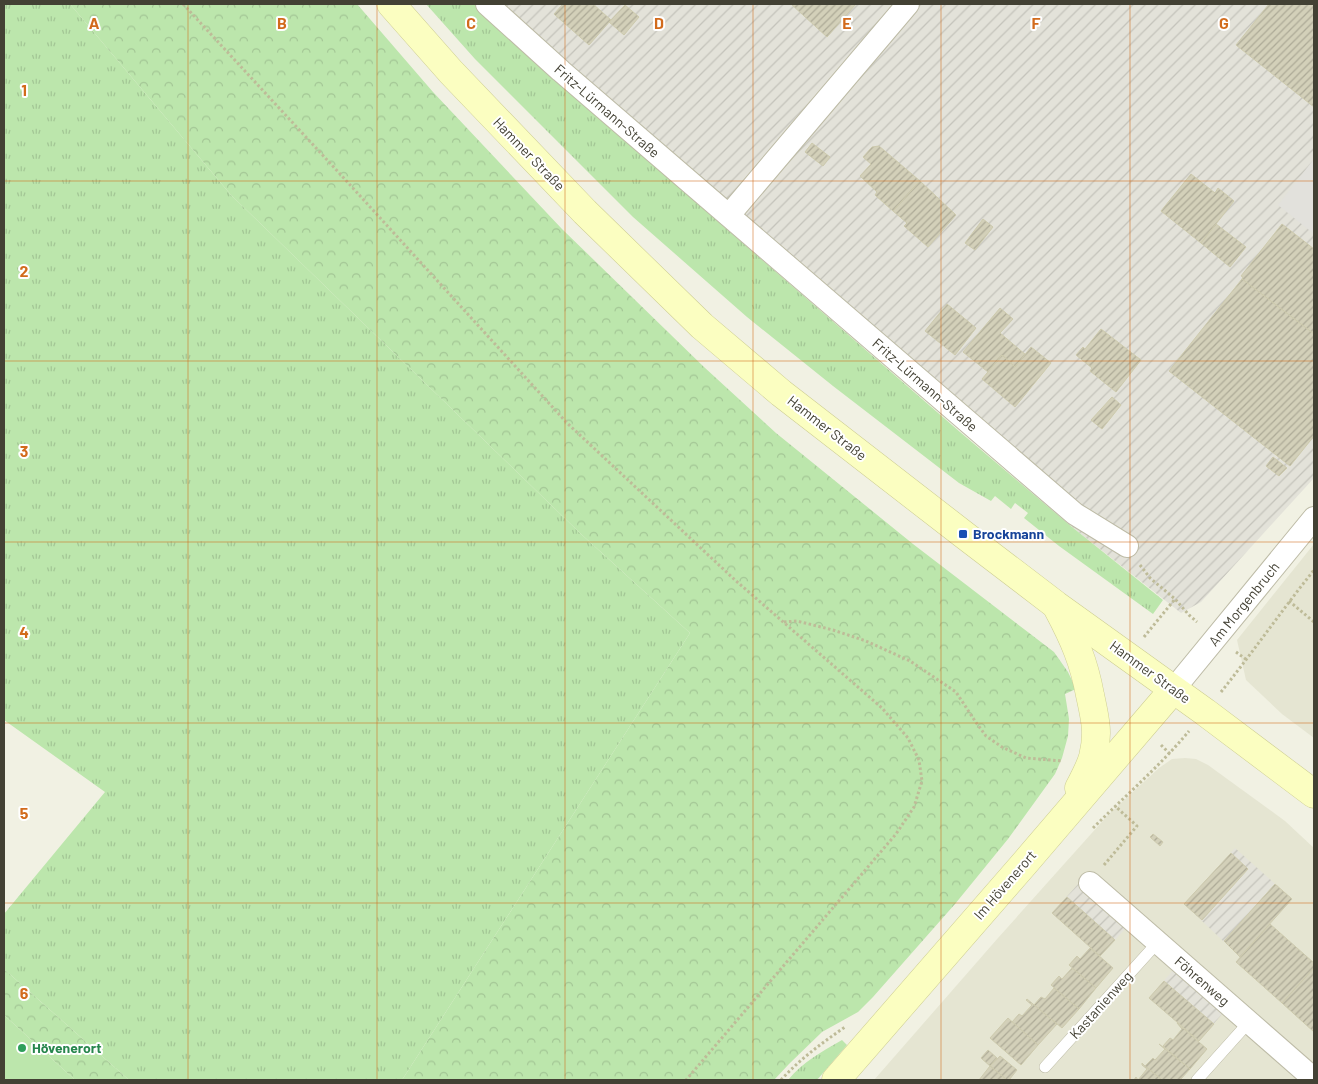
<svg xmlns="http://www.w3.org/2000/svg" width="1318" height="1084" viewBox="0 0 1318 1084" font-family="Barlow,sans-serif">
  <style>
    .residential { fill: #e5e5d2 }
    .industrial { fill: url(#industrial-furrows) }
    .grass { fill: url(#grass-tufts) }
    .forest { fill: url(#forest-crowns) }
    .pitch { fill: #bce6ac }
    .parking { fill: #e2e1dc }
    .building { fill: url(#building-hatch); stroke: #cdcaad }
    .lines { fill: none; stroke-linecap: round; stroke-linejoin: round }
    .service-casing { stroke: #bdbba6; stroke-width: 12 }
    .minor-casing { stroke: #bdbba6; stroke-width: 24 }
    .secondary-casing { stroke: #cdcd92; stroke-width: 29 }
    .path { stroke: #bebb98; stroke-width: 3; stroke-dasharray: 2.5 2.5; stroke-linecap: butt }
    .service { stroke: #fff; stroke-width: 11 }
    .minor { stroke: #fff; stroke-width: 22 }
    .secondary { stroke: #fbfec1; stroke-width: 28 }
    .grid { fill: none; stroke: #d26b1c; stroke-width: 1; stroke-opacity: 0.55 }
    .transit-dot { fill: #1a4fb4; stroke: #fff; stroke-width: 2 }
    .leisure-dot { fill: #2e9e5b; stroke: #fff; stroke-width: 2 }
    .labels { text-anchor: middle; stroke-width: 4; stroke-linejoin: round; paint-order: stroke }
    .street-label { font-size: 14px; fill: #434134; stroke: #fff }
    .transit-label { font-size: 14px; font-weight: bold; fill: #164399; stroke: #fff; text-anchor: start }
    .leisure-label { font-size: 14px; font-weight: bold; fill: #27864d; stroke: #fff; text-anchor: start }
    .grid-label { font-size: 16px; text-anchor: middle; font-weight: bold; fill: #d26b1c; stroke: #fff; stroke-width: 4; stroke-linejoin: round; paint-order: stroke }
  </style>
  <defs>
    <pattern id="industrial-furrows" width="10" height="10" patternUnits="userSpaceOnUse" patternTransform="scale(1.25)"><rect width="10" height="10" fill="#e3e2d9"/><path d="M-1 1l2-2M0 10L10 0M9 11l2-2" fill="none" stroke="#c4c3bb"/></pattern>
    <pattern id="grass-tufts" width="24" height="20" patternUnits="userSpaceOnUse" patternTransform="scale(1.25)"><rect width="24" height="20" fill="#bce6ac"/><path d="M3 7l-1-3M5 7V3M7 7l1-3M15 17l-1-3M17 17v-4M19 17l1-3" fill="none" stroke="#a3c695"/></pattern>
    <pattern id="forest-crowns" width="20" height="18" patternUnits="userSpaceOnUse" patternTransform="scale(1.25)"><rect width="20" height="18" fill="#bce6ac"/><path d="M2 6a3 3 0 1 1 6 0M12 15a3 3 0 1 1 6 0" fill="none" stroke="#a3c695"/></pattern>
    <pattern id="building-hatch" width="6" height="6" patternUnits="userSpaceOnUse" patternTransform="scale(1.25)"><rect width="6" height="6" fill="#d3d0b9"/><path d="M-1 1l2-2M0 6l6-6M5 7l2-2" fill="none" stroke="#adaa97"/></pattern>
  </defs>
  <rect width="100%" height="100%" fill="#f1f1e3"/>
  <g class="residential">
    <polygon points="1314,544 1314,738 1282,714 1246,680 1237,640"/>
    <polygon points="1185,758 1196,759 1208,765 1285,821 1314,848 1314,1080 874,1080 998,938 1108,815 1159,768 1172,759"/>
  </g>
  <g class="industrial">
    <polygon points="476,4 1314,4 1314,478 1201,602 1181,613 1072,527 723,224"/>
    <polygon points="1235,848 1292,899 1240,957 1184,904"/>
    <polygon points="1079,883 1127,927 1100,956 1052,913"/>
    <polygon points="1174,969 1223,1013 1199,1041 1149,998"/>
  </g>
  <g class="grass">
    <polygon points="4,4 70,4 231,195 581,534 690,633 402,1080 129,1080 4,969 4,914 105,792 4,720"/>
    <polygon points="426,4 474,4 722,225 960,432 1072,527 1163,600 1153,614 1059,546 1024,518 1028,513 1015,503 1011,509 995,496 991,501 959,483 833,386 747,317 633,217 475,59"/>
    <path d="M842,1040L847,1045L817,1080H788C803,1062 821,1052 842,1040Z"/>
  </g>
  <g class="forest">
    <polygon points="70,4 357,4 433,92 562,229 704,367 776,433 913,544 1054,652 1068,672 1076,689 1065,694 1069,719 1068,736 1062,758 1055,774 1008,839 955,904 873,997 858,1012 822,1032 789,1064 774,1080 402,1080 690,633 581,534 231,195"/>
    <polygon points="4,969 129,1080 75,1080 4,1015"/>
  </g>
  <polygon class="pitch" points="4,1015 75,1080 4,1080"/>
  <polygon class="parking" points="1314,159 1314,234 1278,205"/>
  <g class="building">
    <polygon points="563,4 593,4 611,20 589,45 554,14"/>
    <polygon points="791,4 856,4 827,37"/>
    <polygon points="1269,4 1314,4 1314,107 1236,45"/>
    <polygon points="625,5 639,17 624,35 609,22"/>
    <polygon points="812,143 830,157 823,166 805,152"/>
    <polygon points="879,146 920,181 893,211 875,195 877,192 860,176 871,164 863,157 872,147"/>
    <polygon points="1191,174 1215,193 1218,188 1234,201 1201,243 1161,211"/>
    <polygon points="920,181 956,215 928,247 904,226 907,223 893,211"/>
    <polygon points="983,219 993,227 975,250 965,243"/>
    <polygon points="1216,224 1246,247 1230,267 1201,243"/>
    <polygon points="1282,224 1314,249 1314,334 1242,279 1243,277 1241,276"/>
    <polygon points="1242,279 1314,334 1314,436 1290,466 1169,371"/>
    <polygon points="947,304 976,328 955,355 925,331"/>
    <polygon points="1000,308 1013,319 1000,333 1026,355 1015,367 1002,355 988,372 963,352"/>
    <polygon points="1101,329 1141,360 1116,392 1090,371 1092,368 1076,355 1083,347 1085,349"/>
    <polygon points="1031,347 1051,363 1015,407 982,379 1002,355 1015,367"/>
    <polygon points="1112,397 1121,405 1102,429 1091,420"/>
    <polygon points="1273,457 1287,468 1279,476 1266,466"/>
    <polygon points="1153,834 1163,842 1160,846 1150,837"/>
    <polygon points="1231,853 1248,869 1202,920 1184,904"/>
    <polygon points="1275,884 1292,899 1240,957 1224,941"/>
    <polygon points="1067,897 1115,940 1100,956 1052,913"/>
    <polygon points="1270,924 1314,963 1314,968 1282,1003 1236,962"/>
    <polygon points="1090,948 1113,968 1096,988 1069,965 1077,956 1080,959"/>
    <polygon points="1072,968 1096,988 1079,1009 1051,985 1059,976 1062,979"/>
    <polygon points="1314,968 1314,1032 1282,1003"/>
    <polygon points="1164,981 1214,1024 1199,1041 1149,998"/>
    <polygon points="1054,988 1079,1009 1062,1028 1034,1005 1041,997 1045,999"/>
    <polygon points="1027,999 1057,1024 1038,1045 1012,1022 1019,1014 1022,1016 1032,1005 1026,1000"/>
    <polygon points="1008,1018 1038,1045 1021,1065 990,1038"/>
    <polygon points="1177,1023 1207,1049 1190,1069 1163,1046 1170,1038 1173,1040 1182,1029"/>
    <polygon points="1159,1044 1190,1069 1180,1080 1162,1080 1145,1066 1153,1058 1155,1060 1165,1049"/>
    <polygon points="988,1050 997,1058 990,1066 981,1058"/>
    <polygon points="1000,1056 1017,1070 1009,1080 1007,1080 990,1066"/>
    <polygon points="1142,1063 1145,1066 1162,1080 1134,1080 1136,1077 1138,1080 1147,1069 1142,1065"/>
    <polygon points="990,1066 1007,1080 979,1080"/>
  </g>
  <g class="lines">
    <g class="service-casing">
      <g id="service">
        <polyline points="1045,1067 1158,942"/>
        <polyline points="1197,1080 1249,1022"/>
      </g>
    </g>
    <g class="minor-casing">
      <g id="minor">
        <polyline points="487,4 561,71 1075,514 1127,546"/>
        <polyline points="729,215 908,4"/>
        <polyline points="1173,690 1314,518"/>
        <polyline points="1090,883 1314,1079"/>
      </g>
    </g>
    <g class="secondary-casing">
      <g id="secondary">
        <polyline points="391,4 451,72 585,212 702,326 781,393 963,534 1056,605 1205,712 1314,794"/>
        <path d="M1058,609C1074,639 1084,662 1090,695C1095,718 1099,733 1093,757C1090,768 1084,778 1079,788"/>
        <polyline points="836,1080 1024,864 1173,690"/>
      </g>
    </g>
    <g class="path">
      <polyline points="183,4 341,175 567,423 735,580 882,708 908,738 919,760 922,781 914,807 896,834 686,1080"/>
      <polyline points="1140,565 1150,578 1175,599 1189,615 1197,622"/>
      <polyline points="1289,601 1314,622"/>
      <polyline points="784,622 797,621 833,630 866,641 910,661 956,692 975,721 986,736 1002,747 1026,758 1063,761"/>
      <polyline points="1144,637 1175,599"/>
      <polyline points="1236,652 1247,660"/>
      <path d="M1221,692C1253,652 1282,610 1314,570"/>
      <polyline points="1161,745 1170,754"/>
      <path d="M1093,828C1125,796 1160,766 1189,731"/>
      <polyline points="1104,865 1137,826 1115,806"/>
      <path d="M781,1080C800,1059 822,1043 845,1027"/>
    </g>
    <use href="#service" class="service"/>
    <use href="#minor" class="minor"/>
    <use href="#secondary" class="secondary"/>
  </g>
  <path class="grid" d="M188,4V1080M377,4V1080M565,4V1080M753,4V1080M941,4V1080M1130,4V1080M4,181H1314M4,361H1314M4,542H1314M4,723H1314M4,903H1314"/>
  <rect class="transit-dot" x="958" y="529" width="10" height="10" rx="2.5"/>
  <circle class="leisure-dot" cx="22" cy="1048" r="5"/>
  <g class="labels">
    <g class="street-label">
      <text transform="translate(607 111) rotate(41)" y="5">Fritz-Lürmann-Straße</text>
      <text transform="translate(529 154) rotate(46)" y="5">Hammer Straße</text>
      <text transform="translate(925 385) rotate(41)" y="5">Fritz-Lürmann-Straße</text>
      <text transform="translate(827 428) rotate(38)" y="5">Hammer Straße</text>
      <text transform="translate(1244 604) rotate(-51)" y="5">Am Morgenbruch</text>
      <text transform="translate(1150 672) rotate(36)" y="5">Hammer Straße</text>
      <text transform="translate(1005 885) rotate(-49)" y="5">Im Hövenerort</text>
      <text transform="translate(1202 981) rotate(41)" y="5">Föhrenweg</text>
      <text transform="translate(1101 1005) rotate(-48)" y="5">Kastanienweg</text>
    </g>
    <g class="transit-label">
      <text x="973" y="539">Brockmann</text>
    </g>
    <g class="leisure-label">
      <text x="32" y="1053">Hövenerort</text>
    </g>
  </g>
  <g class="grid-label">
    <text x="94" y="29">A</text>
    <text x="282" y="29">B</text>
    <text x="471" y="29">C</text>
    <text x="659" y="29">D</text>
    <text x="847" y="29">E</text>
    <text x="1036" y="29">F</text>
    <text x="1224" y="29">G</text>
    <text x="24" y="96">1</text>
    <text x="24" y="277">2</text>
    <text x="24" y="457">3</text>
    <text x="24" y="638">4</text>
    <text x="24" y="819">5</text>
    <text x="24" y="999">6</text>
  </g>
  <rect width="1318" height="1084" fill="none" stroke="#434134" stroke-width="10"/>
</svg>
